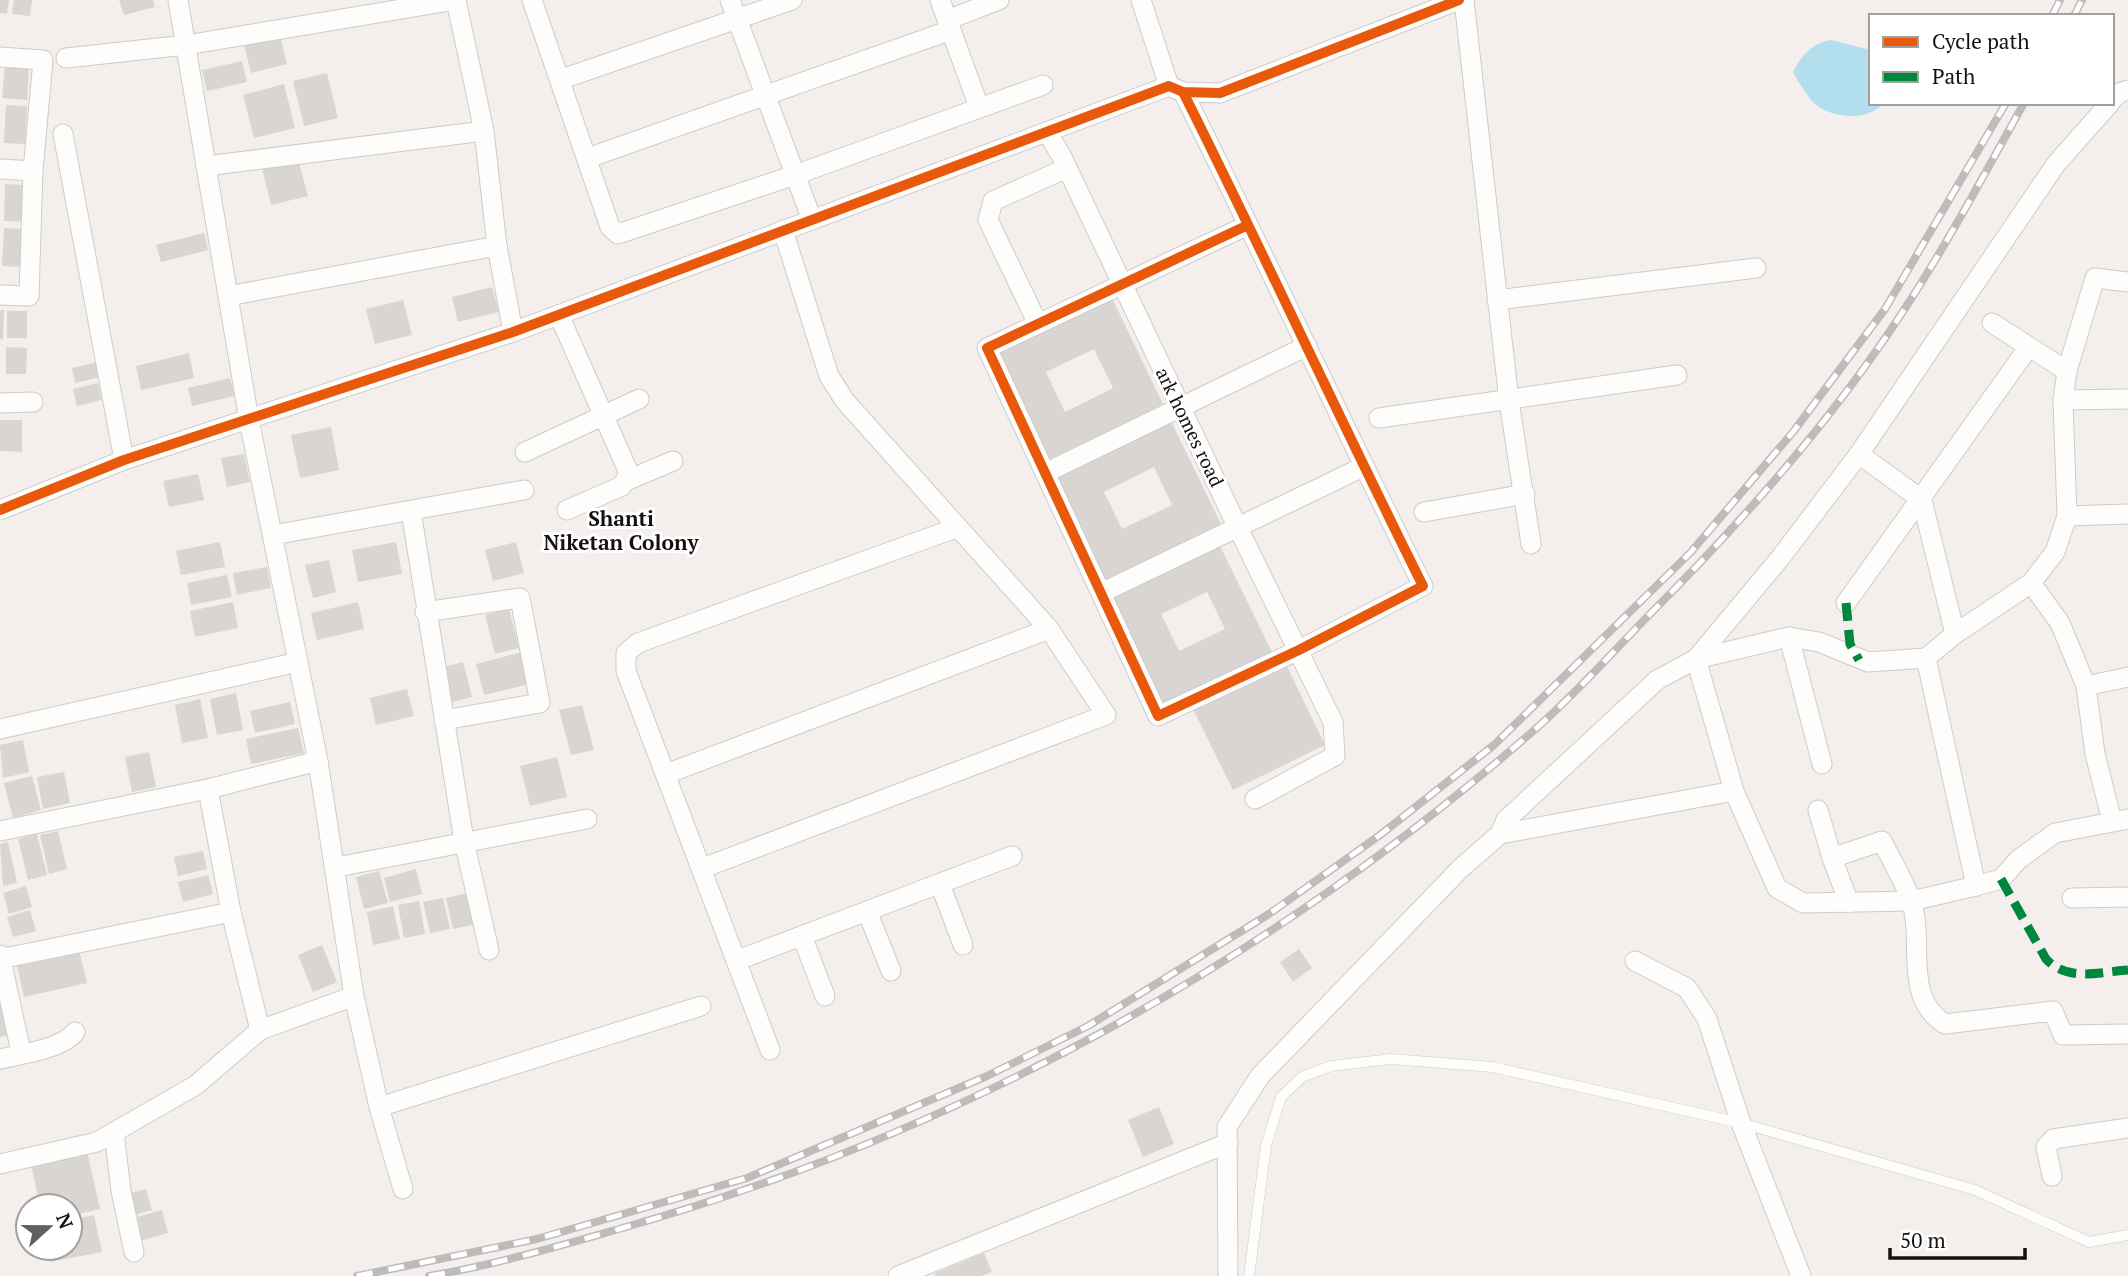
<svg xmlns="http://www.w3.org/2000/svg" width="2128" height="1276" viewBox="0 0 2128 1276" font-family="'PT Serif',serif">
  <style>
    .water { fill: #b2deed }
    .building { fill: #d9d5d3; fill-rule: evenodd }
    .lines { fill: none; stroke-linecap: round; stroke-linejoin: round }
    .lane-casing { stroke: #cfcbc9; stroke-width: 11 }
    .street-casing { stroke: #cfcbc9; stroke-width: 21 }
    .lane { stroke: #fdfdfc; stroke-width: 10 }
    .street { stroke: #fdfdfc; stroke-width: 19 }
    .rail-casing { stroke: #bdbcbb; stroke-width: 8 }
    .rail { stroke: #fff; stroke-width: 5; stroke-dasharray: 16; stroke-linecap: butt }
    .quiet { stroke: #00873e; stroke-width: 9; stroke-dasharray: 18 9; stroke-linecap: butt }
    .cycleway-casing { stroke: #fff; stroke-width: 15 }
    .cycleway { stroke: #e8590c; stroke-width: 10 }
    .labels { text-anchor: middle; stroke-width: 6; stroke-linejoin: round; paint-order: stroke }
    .street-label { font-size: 19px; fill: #14110f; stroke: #fff }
    .neighbourhood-label { font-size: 21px; font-weight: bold; fill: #14110f; stroke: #fff }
  </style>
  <rect width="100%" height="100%" fill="#f4efec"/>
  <path class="water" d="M1831,40L1871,50V103H1883C1870,122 1831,118 1815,104C1809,99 1797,80 1793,72C1803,54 1811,44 1831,40Z"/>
  <g class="building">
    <polygon points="0,0 9,0 7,14 0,13"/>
    <polygon points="14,0 32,0 30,16 12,14"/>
    <polygon points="119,0 153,0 155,7 124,15"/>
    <polygon points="279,32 287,64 251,73 243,41"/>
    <polygon points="242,61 247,82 207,91 202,70"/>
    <polygon points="5,64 29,66 27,100 2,98"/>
    <polygon points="327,73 338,118 304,126 293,81"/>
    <polygon points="284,84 295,128 254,138 243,95"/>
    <polygon points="6,105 27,106 25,144 4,143"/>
    <polygon points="298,159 308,196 271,205 262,168"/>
    <polygon points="5,184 28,185 26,222 4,221"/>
    <polygon points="4,228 27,229 25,267 2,266"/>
    <polygon points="204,233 208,250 161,262 156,245"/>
    <polygon points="492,287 499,312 458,322 452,297"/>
    <path d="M1112,298L1163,404L1044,462L993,356ZM1094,349L1113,388L1065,412L1046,372Z"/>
    <polygon points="403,300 412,335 375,344 366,309"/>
    <polygon points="0,310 4,310 3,339 0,339"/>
    <rect x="7" y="311" width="20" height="27"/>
    <polygon points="6,347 27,348 26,374 6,374"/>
    <polygon points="189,353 194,378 141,390 136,366"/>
    <polygon points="98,362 101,377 75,383 72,368"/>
    <polygon points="230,378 235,396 192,406 188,388"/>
    <polygon points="98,383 102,400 77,406 73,389"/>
    <path d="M1170,419L1221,524L1102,583L1051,478ZM1154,467L1172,505L1122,529L1104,492Z"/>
    <polygon points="0,420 22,420 22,452 0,451"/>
    <polygon points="331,427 339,470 300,478 291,435"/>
    <polygon points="244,454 250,482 227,487 221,458"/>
    <polygon points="198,474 204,500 169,507 163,481"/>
    <polygon points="220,542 225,567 181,575 176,551"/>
    <polygon points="396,542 402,574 358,582 352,550"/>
    <polygon points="516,542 524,573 493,581 485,550"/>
    <path d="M1219,544L1272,652L1161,706L1109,598ZM1207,592L1225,629L1179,651L1161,614Z"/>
    <polygon points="329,560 336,592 313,598 305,565"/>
    <polygon points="267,567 271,588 237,595 233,573"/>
    <polygon points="227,575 232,597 191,605 187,583"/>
    <polygon points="233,602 238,628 195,637 190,611"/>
    <polygon points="358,602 364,629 317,640 311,613"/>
    <polygon points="509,609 519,648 495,654 485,615"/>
    <polygon points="522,652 530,684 484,695 476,664"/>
    <polygon points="1284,660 1325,745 1233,790 1191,705"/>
    <polygon points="463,662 472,697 449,703 440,668"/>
    <polygon points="407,689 414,716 376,725 370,698"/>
    <polygon points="236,693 243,730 217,735 210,699"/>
    <polygon points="200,699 208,738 182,743 175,705"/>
    <polygon points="290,702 295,724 255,733 250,711"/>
    <polygon points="582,705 594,750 571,755 559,710"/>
    <polygon points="298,728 304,753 251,764 246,739"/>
    <polygon points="23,740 29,772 3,778 0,745"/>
    <polygon points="149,752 156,787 132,792 125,757"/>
    <polygon points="557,757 567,797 530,806 520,766"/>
    <polygon points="64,772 70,803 43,809 37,777"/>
    <polygon points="32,776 41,810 13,818 4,783"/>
    <polygon points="58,831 67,869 49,874 40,835"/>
    <polygon points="37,834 47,875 28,880 18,839"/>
    <polygon points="8,842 17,883 3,886 0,844"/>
    <polygon points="203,851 207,869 178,876 174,857"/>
    <polygon points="416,869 422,894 390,902 384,878"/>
    <polygon points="379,871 388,903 364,909 356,877"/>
    <polygon points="208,875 213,894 183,902 178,882"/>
    <polygon points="26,886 32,907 9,914 3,893"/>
    <polygon points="468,893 476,924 453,929 446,898"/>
    <polygon points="443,898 450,929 430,933 423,902"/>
    <polygon points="419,901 425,934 404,938 398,905"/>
    <polygon points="393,906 400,939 373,945 367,912"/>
    <polygon points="30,910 36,931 13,937 7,917"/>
    <polygon points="322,945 337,982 313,992 298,955"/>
    <polygon points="1299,949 1312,968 1293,982 1280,962"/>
    <polygon points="79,950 87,983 24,997 17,965"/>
    <polygon points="6,1003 15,1033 0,1037 0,1005"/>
    <polygon points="1159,1107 1174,1144 1143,1157 1128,1120"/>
    <polygon points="87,1151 100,1209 70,1216 70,1206 40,1206 31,1164"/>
    <polygon points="146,1189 152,1210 134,1215 128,1194"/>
    <polygon points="162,1210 168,1233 140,1241 134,1218"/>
    <polygon points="94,1215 102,1252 50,1262 47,1248 70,1248 70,1220"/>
    <polygon points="984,1253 992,1272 981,1276 936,1276 935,1273"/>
  </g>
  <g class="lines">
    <g class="lane-casing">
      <polyline id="lane" points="1249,1276 1266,1146 1281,1097 1302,1077 1331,1066 1391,1059 1492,1067 1741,1123 1975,1190 2089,1242 2128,1235"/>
    </g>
    <g class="street-casing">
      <g id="street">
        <polyline points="178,0 249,420 318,761 354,996 379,1107 403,1189"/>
        <polyline points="456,0 484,131 497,246 513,332"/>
        <polyline points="532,0 610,227 618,234 795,175 1043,85"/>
        <polyline points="730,0 812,220"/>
        <polyline points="940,0 979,107"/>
        <polyline points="1141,0 1169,86"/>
        <polyline points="1464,0 1509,401 1531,544"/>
        <polyline points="947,20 999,0"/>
        <polyline points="0,57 43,60 33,171 29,296 0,295"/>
        <polyline points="66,58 186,45 456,0"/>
        <polyline points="562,79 792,0"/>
        <path d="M1183,92C1265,256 1341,422 1423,586L1299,650L1158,716L987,348L1248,225"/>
        <polyline points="2112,100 2119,93 2128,90"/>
        <polyline points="2110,103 2056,164 1859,454 1781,557 1696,659 1734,791 1777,888 1803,903 1911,901 1976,886 2001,879 2019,859 2055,833 2128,819"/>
        <polyline points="1047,132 1062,157 1238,528 1333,722 1335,756 1255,799"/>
        <polyline points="63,134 124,460"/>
        <polyline points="588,158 951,30"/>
        <polyline points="206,166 484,131"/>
        <polyline points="0,169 33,171"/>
        <polyline points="228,296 497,246"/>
        <polyline points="1497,300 1756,268"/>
        <polyline points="559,315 629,473 622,486 567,510"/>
        <polyline points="1992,323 2067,371"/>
        <polyline points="1038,324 988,220 993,201 1067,168"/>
        <polyline points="2063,400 2128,399"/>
        <polyline points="0,403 33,402"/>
        <polyline points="1379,418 1677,375"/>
        <polyline points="525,452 639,399"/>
        <polyline points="1859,454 1922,500 1955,634"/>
        <polyline points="1045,473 1307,346"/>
        <polyline points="628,480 673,461"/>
        <polyline points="0,510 124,460 513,332 1169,86 1183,92 1220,93 1459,0"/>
        <polyline points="411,511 464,841 489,950"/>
        <polyline points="1424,512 1525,494"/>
        <polyline points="2067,516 2128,514"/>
        <polyline points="273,535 524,490"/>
        <polyline points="2031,583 2060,623 2086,686 2095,754 2112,821"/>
        <polyline points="1101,593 1363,467"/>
        <polyline points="1846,603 2028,348"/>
        <polyline points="425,612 520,598 540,703 444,720"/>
        <polyline points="1789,637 1822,764"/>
        <polyline points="1926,658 1976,886"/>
        <polyline points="2086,686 2128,677"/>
        <polyline points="0,729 298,662"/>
        <polyline points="666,774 1049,629"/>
        <polyline points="208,789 231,912 260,1030"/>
        <path d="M1818,810L1832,858L1882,841C1891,860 1904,880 1911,900C1925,942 1902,997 1945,1024L2053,1011L2063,1035L2128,1034"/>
        <polyline points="0,831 208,789 318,761"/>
        <polyline points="1500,834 1734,791"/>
        <polyline points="1832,858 1849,903"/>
        <polyline points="337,867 587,819"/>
        <polyline points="703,868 1106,715 1049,629 845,401 829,376 783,230"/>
        <polyline points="940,884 963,945"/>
        <polyline points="2072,898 2128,897"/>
        <polyline points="867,911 891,971"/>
        <polyline points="802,936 825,996"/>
        <polyline points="0,955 21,1052"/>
        <polyline points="0,959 231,912"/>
        <polyline points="738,960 1012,856"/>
        <polyline points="1635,961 1687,988 1707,1019 1741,1123 1801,1276"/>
        <polyline points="770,1050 626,671 626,653 638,643 956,528"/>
        <path d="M0,1059C22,1054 62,1049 75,1032"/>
        <polyline points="379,1107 701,1006"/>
        <polyline points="114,1132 121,1191 134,1252"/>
        <polyline points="0,1164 97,1142 196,1085 260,1030 354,996"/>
        <polyline points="2052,1176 2046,1147 2053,1139 2128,1128"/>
        <polyline points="898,1276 1228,1143"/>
        <polyline points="1228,1276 1227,1127 1260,1076 1461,868 1500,834 1506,820 1657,680 1696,659 1789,637 1819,642 1868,662 1926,658 1955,634 2031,583 2055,552 2067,516 2063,400 2067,371 2095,278 2128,282"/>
      </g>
    </g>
    <use href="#lane" class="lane"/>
    <use href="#street" class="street"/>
    <g class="rail-casing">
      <g id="rail">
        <polyline points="2052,16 2060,0"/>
        <polyline points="2074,16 2082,0"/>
        <polyline points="357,1276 537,1239 747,1178 987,1076 1088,1026 1269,914 1380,835 1494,745 1691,552 1793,432 1885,309 2006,103"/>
        <path d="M429,1276C494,1265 556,1247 619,1229C961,1133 1273,960 1540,725C1578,691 1613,652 1649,615C1740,524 1829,424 1900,316C1945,248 1984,175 2024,103"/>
      </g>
    </g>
    <use href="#rail" class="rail"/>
    <g class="quiet">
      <polyline points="1846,603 1850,644 1859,660"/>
      <path d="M2001,879L2046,959C2067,982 2100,972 2128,970"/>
    </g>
    <g class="cycleway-casing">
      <g id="cycleway">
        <path d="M1183,92C1265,256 1341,422 1423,586L1299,650L1158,716L987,348L1248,225"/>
        <polyline points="0,510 124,460 513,332 1169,86 1183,92 1220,93 1459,0"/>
      </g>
    </g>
    <use href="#cycleway" class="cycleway"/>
  </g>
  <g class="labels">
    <g class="street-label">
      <text transform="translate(1190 427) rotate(64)" y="7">ark homes road</text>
    </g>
    <g class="neighbourhood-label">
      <text x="621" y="526">Shanti<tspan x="621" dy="24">Niketan Colony</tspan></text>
    </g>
  </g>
  <rect x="1869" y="14" width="245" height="91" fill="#ffffff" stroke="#a1a09f" stroke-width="2"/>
  <rect x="1883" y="37" width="35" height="10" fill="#e8590c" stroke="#a1a09f" stroke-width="2"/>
  <text x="1932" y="49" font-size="21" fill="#14110f">Cycle path</text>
  <rect x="1883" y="72" width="35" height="10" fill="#00873e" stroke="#a1a09f" stroke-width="2"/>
  <text x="1932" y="84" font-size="21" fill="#14110f">Path</text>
  <g transform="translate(49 1227) rotate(69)"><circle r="33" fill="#ffffff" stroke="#a1a09f" stroke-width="2"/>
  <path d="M0-5L12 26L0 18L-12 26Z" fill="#625f5c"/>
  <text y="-10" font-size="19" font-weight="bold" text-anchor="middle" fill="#14110f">N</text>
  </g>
  <path d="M1890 1248v10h135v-10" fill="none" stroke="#14110f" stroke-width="3.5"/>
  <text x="1900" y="1248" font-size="21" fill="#14110f" stroke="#ffffff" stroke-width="5" paint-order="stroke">50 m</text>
</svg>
